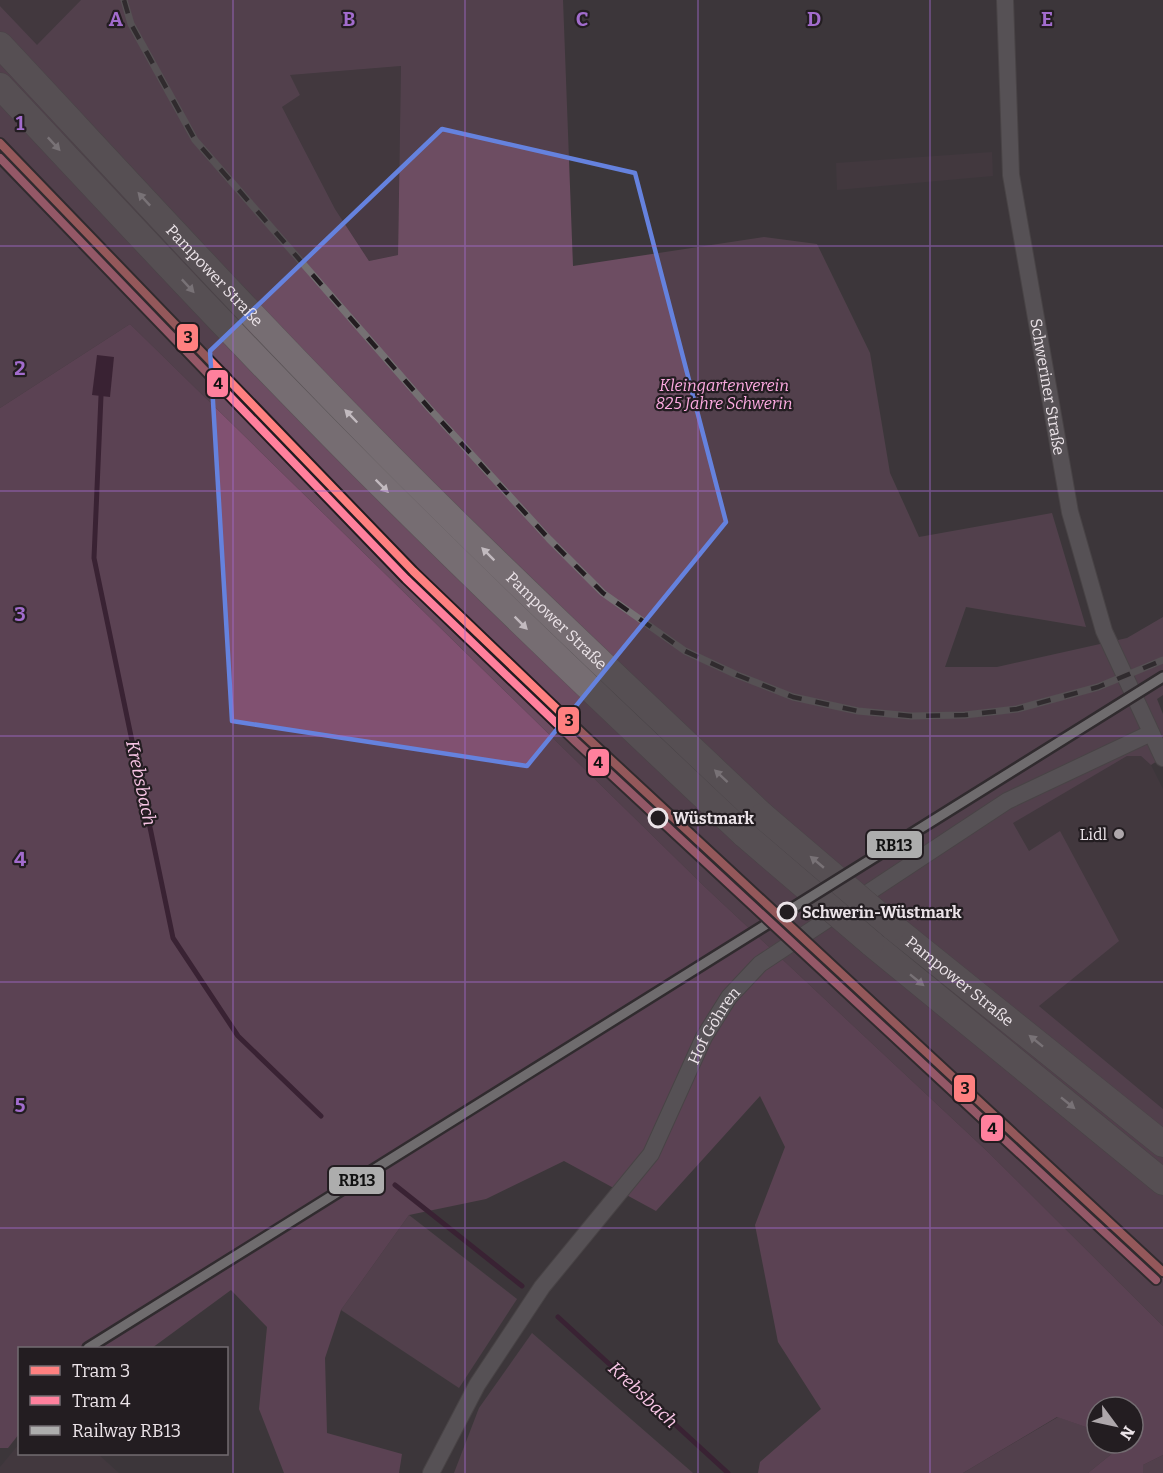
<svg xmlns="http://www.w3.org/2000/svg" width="1163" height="1473" viewBox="0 0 1163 1473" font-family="Bitter,serif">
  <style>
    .built { fill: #493a44 }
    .green { fill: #6d4d62; fill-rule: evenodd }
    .forest { fill: #815171 }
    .water { fill: #370a2b }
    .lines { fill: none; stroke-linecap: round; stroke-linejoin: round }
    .stream { stroke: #370a2b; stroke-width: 5 }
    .minor-casing { stroke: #585355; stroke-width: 18 }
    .primary-casing { stroke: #585355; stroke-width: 27 }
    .minor { stroke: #777275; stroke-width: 16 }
    .primary { stroke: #766d72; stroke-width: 26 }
    .rail-casing { stroke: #757173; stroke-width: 7 }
    .rail { stroke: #231d21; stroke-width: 4.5; stroke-dasharray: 14; stroke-linecap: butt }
    .primary-bridge-casing { stroke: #585355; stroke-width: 27; stroke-linecap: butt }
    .primary-bridge { stroke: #766d72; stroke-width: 26 }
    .rail-1-casing { stroke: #231d21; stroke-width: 14 }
    .rail-1 { stroke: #adadad; stroke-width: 9 }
    .tram-1-casing { stroke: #231d21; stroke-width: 12 }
    .tram-2-casing { stroke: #231d21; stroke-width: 12 }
    .tram-1 { stroke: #ff8080; stroke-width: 8 }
    .tram-2 { stroke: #ff809d; stroke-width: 8 }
    .oneway { fill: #c2babf }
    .marked { fill: none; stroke: #6582de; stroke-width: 4.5; stroke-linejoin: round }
    .grid { fill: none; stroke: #a26ccd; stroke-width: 1.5; stroke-opacity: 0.55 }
    .stop-dot { fill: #231d21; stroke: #ebe3e8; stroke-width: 3 }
    .poi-dot { fill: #aea7ab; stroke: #231d21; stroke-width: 2 }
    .labels { text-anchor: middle; stroke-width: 4.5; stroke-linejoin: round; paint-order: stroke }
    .street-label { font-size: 16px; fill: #ebe3e8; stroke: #231d21 }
    .park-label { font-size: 16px; font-style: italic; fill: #fdaae1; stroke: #231d21 }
    .stop-label { font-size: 16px; font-weight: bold; fill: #ebe3e8; stroke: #231d21; text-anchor: start }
    .poi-label { font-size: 16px; fill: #ebe3e8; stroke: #231d21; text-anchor: end }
    .water-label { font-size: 18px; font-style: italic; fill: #f9c6e6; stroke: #231d21 }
    .grid-label { font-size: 20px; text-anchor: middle; font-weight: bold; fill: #a26ccd; stroke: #231d21; stroke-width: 4.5; stroke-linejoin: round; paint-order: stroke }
    .line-badge { stroke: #231d21; stroke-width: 2 }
    .pale-badge-label { font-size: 16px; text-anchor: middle; font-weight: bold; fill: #111 }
  </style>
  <rect width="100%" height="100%" fill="#3c373a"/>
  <g class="built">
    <polygon points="0,0 81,0 37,46 0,6"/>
    <polygon points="401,66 398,255 369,261 335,209 282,107 300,95 289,75"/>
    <polygon points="992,152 993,176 837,190 836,163"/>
    <polygon points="1127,756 1141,756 1151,765 1163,789 1163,1109 1039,1006 1060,832 1029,851 1012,822"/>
    <polygon points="19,1444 20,1454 98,1454 119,1473 0,1473 0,1467"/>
  </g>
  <g class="green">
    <path d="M81,0H563L573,266L764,237L817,244L870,353L890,473L919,537L1052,513L1086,627L966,607L945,667H997L1127,638L1163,617V695L1157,699L1163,714V757L1151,765L1141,756H1127L1013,823L1029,851L1060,831L1119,941L1039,1006L1163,1109V1326L988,1152L705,887L130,324L0,408V6L37,45ZM401,66L398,255L369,261L335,209L282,107L300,95L290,75Z"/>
    <polygon points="409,1215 517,1299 459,1388 341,1310"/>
    <polygon points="532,1333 693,1473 454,1473 479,1408"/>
    <polygon points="1058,1417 1097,1431 1097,1443 1125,1443 1088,1473 963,1473"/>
    <polygon points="1163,1455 1163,1473 1143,1473 1143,1465"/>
  </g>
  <polygon class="forest" points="130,324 705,887 988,1152 1163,1326 1163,1455 1143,1465 1143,1473 1088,1473 1125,1443 1133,1443 1133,1407 1097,1407 1097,1431 1057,1417 963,1473 758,1473 760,1462 821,1409 778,1342 755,1225 785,1147 760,1096 656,1211 564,1161 486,1199 409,1215 341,1310 325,1358 327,1433 402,1454 399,1473 284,1473 259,1409 267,1327 231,1290 152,1348 20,1348 19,1434 8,1448 0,1448 0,408"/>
  <polygon class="water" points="97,355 114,357 110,397 92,395"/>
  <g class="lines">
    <g class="stream">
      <polyline points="101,396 94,558 173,938 238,1036 321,1116"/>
      <polyline points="395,1185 522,1286"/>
      <polyline points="558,1317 728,1473"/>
    </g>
    <g class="minor-casing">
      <g id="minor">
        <path id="s1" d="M1005,0L1011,175L1070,512L1104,631L1163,758"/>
        <path id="s2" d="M431,1473L477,1385L542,1287L651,1154L704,1037L729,997L760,964L1007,801L1151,733"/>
      </g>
    </g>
    <g class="primary-casing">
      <g id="primary">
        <path id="s3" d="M0,45C128,182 254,320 386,453C509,577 636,696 763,816"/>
        <path d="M0,86C121,215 241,345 366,470C490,594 617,715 745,835"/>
        <path id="s4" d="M893,927L1163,1144"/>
        <polyline points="871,943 1163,1182"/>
      </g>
    </g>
    <use href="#minor" class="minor"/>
    <use href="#primary" class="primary"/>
    <g class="rail-casing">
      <polyline id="rail" points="124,0 131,24 195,140 429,408 549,539 603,593 685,651 737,675 793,697 858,711 911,716 965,715 1017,709 1098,687 1163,660"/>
    </g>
    <use href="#rail" class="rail"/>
    <g class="primary-bridge-casing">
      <g id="primary-bridge">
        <polyline points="763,816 893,927"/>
        <polyline points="745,835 871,943"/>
      </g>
    </g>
    <use href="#primary-bridge" class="primary-bridge"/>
    <g class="rail-1-casing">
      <polyline id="rail-1" points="88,1348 1163,677"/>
    </g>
    <use href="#rail-1" class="rail-1"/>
    <g class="tram-1-casing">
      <polyline id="tram-1" points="0,143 413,571 583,734 1163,1272"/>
    </g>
    <g class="tram-2-casing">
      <polyline id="tram-2" points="0,158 406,579 576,742 1156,1280"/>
    </g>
    <use href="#tram-1" class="tram-1"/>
    <use href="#tram-2" class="tram-2"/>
  </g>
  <defs><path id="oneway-solid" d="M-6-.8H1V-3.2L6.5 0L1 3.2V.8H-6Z" transform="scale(1.5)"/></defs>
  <g class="oneway">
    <use href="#oneway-solid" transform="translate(54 144) rotate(47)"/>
    <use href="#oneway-solid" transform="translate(144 199) rotate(-133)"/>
    <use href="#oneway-solid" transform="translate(188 286) rotate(47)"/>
    <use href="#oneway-solid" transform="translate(351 416) rotate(-134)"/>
    <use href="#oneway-solid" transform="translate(382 486) rotate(45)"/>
    <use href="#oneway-solid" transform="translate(488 554) rotate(-135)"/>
    <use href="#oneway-solid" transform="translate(521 623) rotate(45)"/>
    <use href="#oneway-solid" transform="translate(721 776) rotate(-137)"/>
    <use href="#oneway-solid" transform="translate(817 862) rotate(-140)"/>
    <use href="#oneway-solid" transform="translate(917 980) rotate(39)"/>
    <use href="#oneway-solid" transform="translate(1036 1041) rotate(-141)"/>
    <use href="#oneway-solid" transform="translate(1068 1103) rotate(39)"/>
  </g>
  <path d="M0 0H1163V1473H0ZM442,129L635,173L726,522L527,766L232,721L210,351Z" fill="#3c373a" fill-opacity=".55" fill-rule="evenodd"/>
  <path class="marked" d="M442,129L635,173L726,522L527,766L232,721L210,351Z"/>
  <path class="grid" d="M233,0V1473M465,0V1473M698,0V1473M930,0V1473M0,246H1163M0,491H1163M0,736H1163M0,982H1163M0,1228H1163"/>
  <g class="stop-dot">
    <circle cx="658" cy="818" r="9"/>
    <circle cx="787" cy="912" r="9"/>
  </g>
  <circle class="poi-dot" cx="1119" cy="834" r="6"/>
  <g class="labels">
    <g class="street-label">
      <text dy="6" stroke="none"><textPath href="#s3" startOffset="315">Pampower Straße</textPath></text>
      <text dy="6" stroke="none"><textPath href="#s1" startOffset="390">Schweriner Straße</textPath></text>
      <text dy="6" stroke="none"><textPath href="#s3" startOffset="801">Pampower Straße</textPath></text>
      <text dy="6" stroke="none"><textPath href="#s4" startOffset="86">Pampower Straße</textPath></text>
      <text dy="6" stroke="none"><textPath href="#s2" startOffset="532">Hof Göhren</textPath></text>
    </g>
    <g class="park-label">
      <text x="724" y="391">Kleingartenverein<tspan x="724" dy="18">825 Jahre Schwerin</tspan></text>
    </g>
    <g class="stop-label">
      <text x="673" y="824">Wüstmark</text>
      <text x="802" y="918">Schwerin-Wüstmark</text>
    </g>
    <g class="poi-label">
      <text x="1107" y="840">Lidl</text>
    </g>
    <g class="water-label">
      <text transform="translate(141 783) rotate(78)" y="6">Krebsbach</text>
      <text transform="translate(643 1395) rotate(43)" y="6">Krebsbach</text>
    </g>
  </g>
  <g class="grid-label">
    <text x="116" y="26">A</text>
    <text x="349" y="26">B</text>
    <text x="582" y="26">C</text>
    <text x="814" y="26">D</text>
    <text x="1047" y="26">E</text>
    <text x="20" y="130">1</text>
    <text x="20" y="375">2</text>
    <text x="20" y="621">3</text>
    <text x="20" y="866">4</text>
    <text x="20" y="1112">5</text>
  </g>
  <g class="line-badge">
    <rect x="176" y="323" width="23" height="29" rx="6" fill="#ff8080"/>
    <rect x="206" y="369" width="23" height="29" rx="6" fill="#ff809d"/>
    <rect x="557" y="706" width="23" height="29" rx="6" fill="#ff8080"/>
    <rect x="587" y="748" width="23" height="29" rx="6" fill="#ff809d"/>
    <rect x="866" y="830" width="57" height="29" rx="6" fill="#adadad"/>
    <rect x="953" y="1074" width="23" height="29" rx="6" fill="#ff8080"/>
    <rect x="980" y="1114" width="24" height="28" rx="6" fill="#ff809d"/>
    <rect x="328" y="1166" width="57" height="29" rx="6" fill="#adadad"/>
  </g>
  <g class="pale-badge-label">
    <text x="188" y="343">3</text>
    <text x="218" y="389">4</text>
    <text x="569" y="726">3</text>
    <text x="598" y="768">4</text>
    <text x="894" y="851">RB13</text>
    <text x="965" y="1094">3</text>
    <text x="992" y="1134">4</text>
    <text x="357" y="1186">RB13</text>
  </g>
  <rect x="18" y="1347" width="210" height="108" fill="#231d21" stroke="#736c71" stroke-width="1.5"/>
  <rect x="30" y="1366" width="30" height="9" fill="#ff8080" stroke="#736c71" stroke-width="1.5"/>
  <text x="72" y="1377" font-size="18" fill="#ebe3e8">Tram 3</text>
  <rect x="30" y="1396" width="30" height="9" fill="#ff809d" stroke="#736c71" stroke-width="1.5"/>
  <text x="72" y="1407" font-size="18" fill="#ebe3e8">Tram 4</text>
  <rect x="30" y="1426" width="30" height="9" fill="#adadad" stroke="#736c71" stroke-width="1.5"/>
  <text x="72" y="1437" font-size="18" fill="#ebe3e8">Railway RB13</text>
  <g transform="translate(1115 1425) rotate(123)"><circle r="28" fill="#231d21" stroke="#736c71" stroke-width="1.5"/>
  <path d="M0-4.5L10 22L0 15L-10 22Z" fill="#aea7ab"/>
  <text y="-9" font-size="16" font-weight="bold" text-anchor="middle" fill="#ebe3e8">N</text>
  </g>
</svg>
